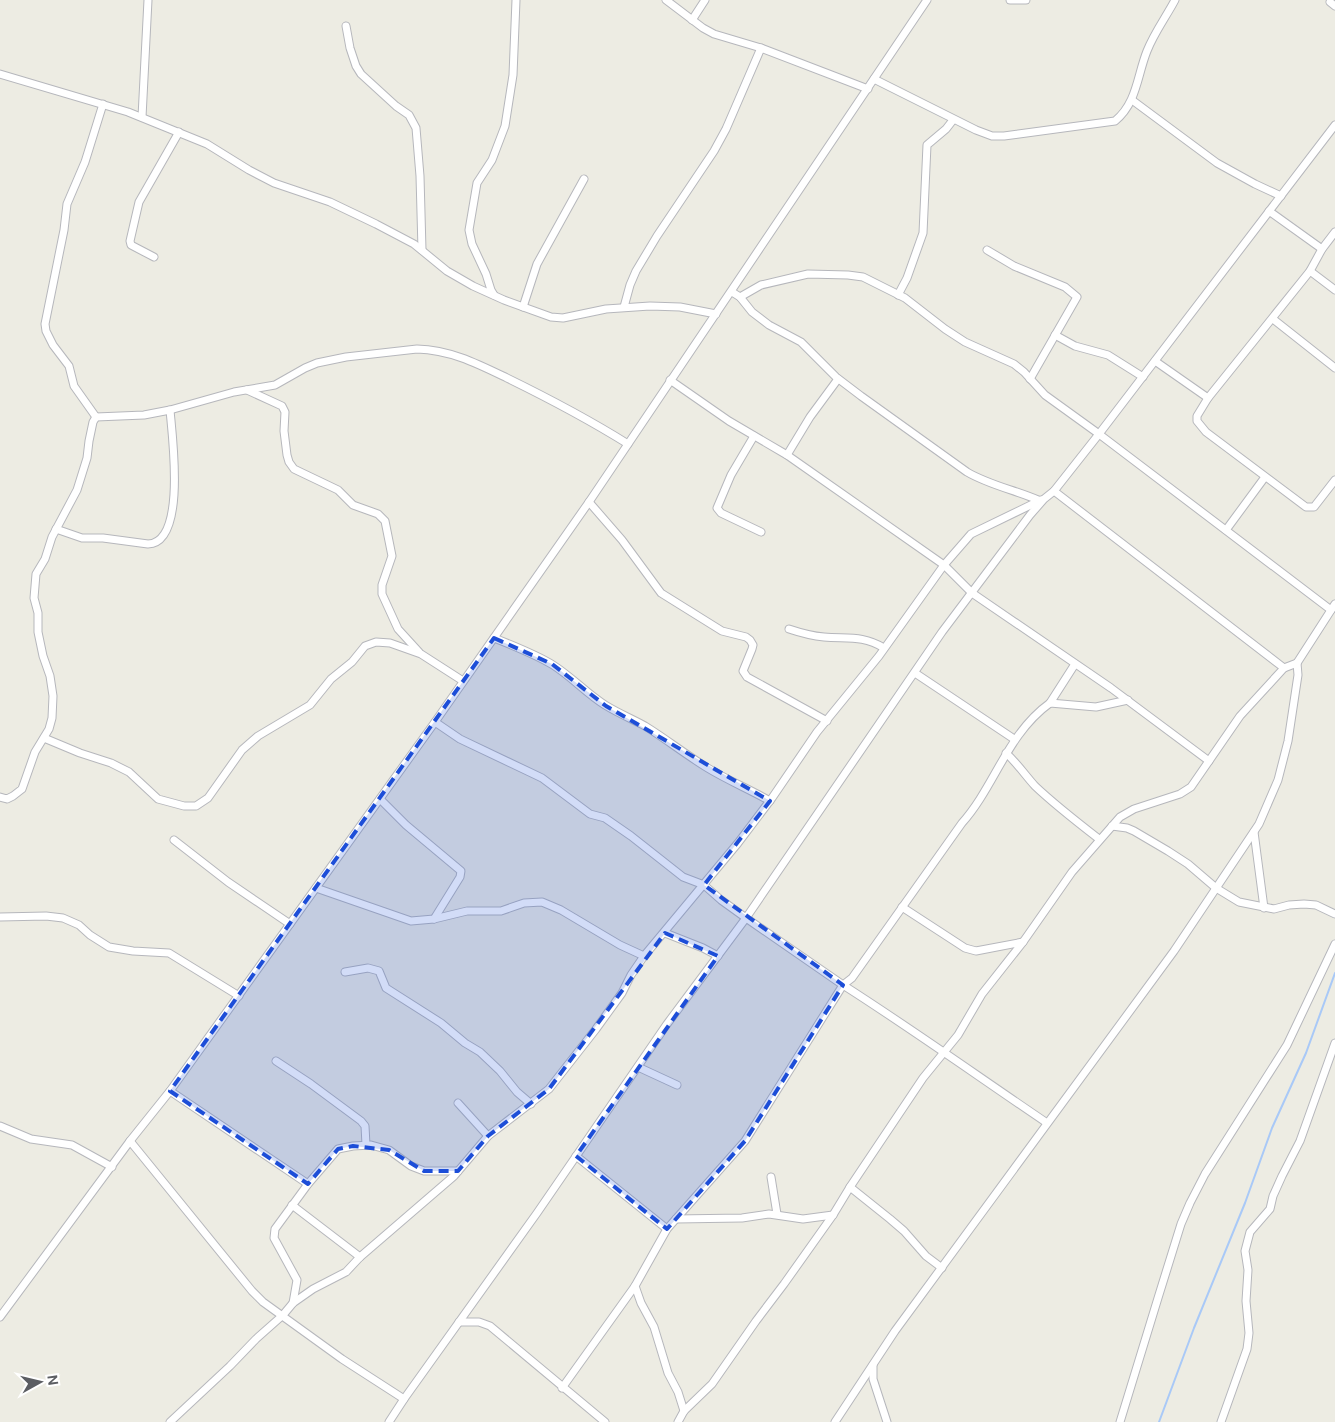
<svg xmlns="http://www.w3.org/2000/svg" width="1335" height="1422" viewBox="0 0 1335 1422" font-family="'DM Sans',sans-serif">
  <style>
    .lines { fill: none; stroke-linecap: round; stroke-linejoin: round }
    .stream { stroke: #a9c9f7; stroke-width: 2 }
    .minor-casing { stroke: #b6b7bc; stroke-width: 9 }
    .minor { stroke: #fff; stroke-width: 7 }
    .marked { fill: #1d4ed8; fill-opacity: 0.2; stroke: #1d4ed8; stroke-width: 4; stroke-dasharray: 10 6; stroke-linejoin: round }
  </style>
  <rect width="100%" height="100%" fill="#edece3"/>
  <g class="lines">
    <polyline class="stream" points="1159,1422 1194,1328 1245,1203 1272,1128 1306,1053 1335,973"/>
    <g class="minor-casing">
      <g id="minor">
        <polyline points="666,0 703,28 714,34 761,48 868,89"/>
        <polyline points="1010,0 1026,0"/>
        <polyline points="1330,2 1335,6"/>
        <polyline points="692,20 705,0"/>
        <polyline points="346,26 350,48 356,66 361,74 396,106 409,115 416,128 420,176 422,250"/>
        <polyline points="0,74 128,112 207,144 249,170 274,183 330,202 376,224 414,244 447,271 473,286 504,300 551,317 563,318 606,309 650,306 680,307 716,314"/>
        <path d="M874,79L976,130L992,136H1004L1115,121C1137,103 1137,76 1147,51C1154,33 1166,17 1175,0"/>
        <polyline points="1132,100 1217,163 1255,184 1281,196"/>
        <polyline points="142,117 148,0"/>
        <polyline points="1269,211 1322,249"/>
        <polyline points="1335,232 1322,249 1310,271 1208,398 1197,416 1197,421 1206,432 1306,507 1314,507 1335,480"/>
        <polyline points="987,250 1014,266 1065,287 1077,297 1030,379"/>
        <polyline points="154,257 131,245 130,241 139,202 179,132"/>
        <polyline points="1310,271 1335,290"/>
        <path d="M732,292L740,297L752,312L769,325L801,342L836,377L861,396L967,472C989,485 1015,490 1038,500"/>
        <polyline points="494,295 491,290 486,274 472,244 469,230 477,183 492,160 505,126 513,75 516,0"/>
        <polyline points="898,295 907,278 923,233 927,145 946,129 953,120"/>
        <polyline points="740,297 761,285 808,274 848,275 863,277 905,298 945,329 965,342 1014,364 1024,372 1045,395 1099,434 1331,610"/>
        <polyline points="523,307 537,264 584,179"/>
        <polyline points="624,307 630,285 636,271 657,236 714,151 726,129 761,48"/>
        <polyline points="1273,319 1335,368"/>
        <polyline points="1055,335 1075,346 1108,355 1143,377"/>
        <polyline points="1155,361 1208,398"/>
        <polyline points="670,380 729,421 787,455 944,565 972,593 1111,688 1209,761"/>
        <polyline points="247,390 282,406 285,412 284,431 287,455 289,462 294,469 338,490 353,505 378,514 385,521 392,556 382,585 382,594 398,629 419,652"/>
        <path d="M96,417L144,415L170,410L234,392L275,385L305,368L317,363L346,357L417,349C451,350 478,364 507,378C550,399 588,419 628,444"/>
        <polyline points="96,417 74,386 69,366 53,345 46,331 45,324 64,230 67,204 85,162 103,104"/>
        <polyline points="754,436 731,475 717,508 721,513 761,532"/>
        <polyline points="787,455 810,417 838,379"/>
        <polyline points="1054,491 1284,668 1297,663 1335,604"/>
        <polyline points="589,502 622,540 661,593 722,631 746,637 750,640 753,645 752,649 743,671 747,677 827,721"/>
        <path d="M56,529L82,538H103L148,544C187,543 172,435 170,410"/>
        <polyline points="1226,530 1265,477"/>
        <path d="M789,629C801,633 812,636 824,637C847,639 863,635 884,648"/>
        <path d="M494,638C514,646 535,654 553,665C572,677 586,693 605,705C618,713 632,719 645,726C666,739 685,754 706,767C727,780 749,789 770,801"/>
        <polyline points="915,673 1014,739"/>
        <polyline points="1050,703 1075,664"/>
        <path d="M435,722L460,739L542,778L590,814L605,818L631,836L683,877L704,885L721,900L746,918L843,985L852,978L962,823C995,786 1007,734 1050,703L1096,707L1128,700"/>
        <polyline points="44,738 80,753 111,763 129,772 158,799 184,806 196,806 208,798 242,750 258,736 310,705 331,679 352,662 365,646 376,642 390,643 421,654 463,681"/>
        <path d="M1006,753C1017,763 1025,775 1035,786C1055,805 1077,822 1099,839"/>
        <polyline points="0,797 7,799 13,796 22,789 35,752 49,729 52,718 53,696 50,676 43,656 38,632 38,613 34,598 36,574 45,559 52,537 77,490 87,458 89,441 93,422 96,417"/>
        <polyline points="380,799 406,825 461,871 460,877 434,919"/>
        <polyline points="1112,826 1127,828 1134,831 1168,851 1188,864 1216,888 1239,902 1274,909 1289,905 1304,904 1316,905 1335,914"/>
        <polyline points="1254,832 1264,908"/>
        <polyline points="174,840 228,882 290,924"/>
        <polyline points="316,888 411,921 434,919 467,911 501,911 524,903 542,902 561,910 620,945 644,956"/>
        <polyline points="902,907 965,948 976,951 1023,942"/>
        <polyline points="0,917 46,916 63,918 79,925 90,935 109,947 133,951 169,953 239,996"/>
        <polyline points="665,933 703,948 718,956"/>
        <polyline points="345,972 368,968 379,971 386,988 441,1023 465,1043 480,1052 500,1071 517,1092 531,1104"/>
        <polyline points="276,1061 311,1084 361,1121 365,1126 366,1145"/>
        <polyline points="638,1067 677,1085"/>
        <polyline points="170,1091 308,1184"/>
        <polyline points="458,1103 488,1136"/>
        <polyline points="0,1126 31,1139 72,1145 112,1167"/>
        <polyline points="130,1141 252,1291 263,1302 342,1359 404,1399 537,1213 667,1024 746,918 942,632 1030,515 1044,499 1054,491 1099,434 1335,125"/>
        <polyline points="576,1156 667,1229"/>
        <polyline points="771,1177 777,1214"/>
        <polyline points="850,1187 890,1219 904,1231 926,1256 942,1268"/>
        <polyline points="292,1205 360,1257"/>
        <polyline points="676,1219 742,1218 769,1214 803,1219 833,1215"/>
        <polyline points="635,1286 641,1303 654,1327 668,1373 678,1392 684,1411"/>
        <polyline points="293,1303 297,1280 274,1238 275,1229 308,1184 338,1149 353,1146 371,1145 389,1150 411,1166 424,1171 458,1171"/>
        <polyline points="0,1317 130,1141 170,1091 435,722 589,502 927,0"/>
        <polyline points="459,1322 479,1322 490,1326 605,1422"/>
        <polyline points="873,1365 873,1379 887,1422"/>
        <path d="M562,1388L635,1286L667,1229L745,1141L843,985C912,1029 979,1077 1047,1123"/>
        <polyline points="170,1422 230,1366 256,1339 283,1315 293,1303 313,1289 346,1272 360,1257 454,1176 488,1136 549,1089 596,1029 622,993 631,975 644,956 738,843 772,798 817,732 879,656 944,565 971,534 1041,500"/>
        <polyline points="389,1422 404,1399"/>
        <polyline points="678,1422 684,1411 712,1384 756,1321 784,1284 833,1215 850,1187 923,1078 958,1035 982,994 1023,942 1072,872 1120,817 1134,809 1180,794 1191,787 1240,716 1284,668"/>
        <polyline points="835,1422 895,1331 1174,951 1259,824 1278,780 1288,741 1298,675 1297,663"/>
        <polyline points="1120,1422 1158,1298 1181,1224 1190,1203 1205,1174 1287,1045 1335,944"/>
        <polyline points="1221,1422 1247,1349 1249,1333 1246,1301 1248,1270 1245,1251 1250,1232 1270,1209 1273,1196 1282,1176 1300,1141 1335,1043"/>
      </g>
    </g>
    <use href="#minor" class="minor"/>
  </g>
  <path class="marked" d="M494,638L552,664L606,706L770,801L704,885L843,985L745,1141L667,1229L576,1156L718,956L665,933L549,1089L488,1136L458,1171H424L389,1150L353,1146L338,1149L308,1184L170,1091Z"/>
  <g transform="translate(40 1382) rotate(82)" stroke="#ffffff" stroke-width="4" paint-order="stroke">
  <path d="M0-4L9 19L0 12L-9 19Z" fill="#5b5d62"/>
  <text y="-8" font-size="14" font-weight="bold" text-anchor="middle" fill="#5b5d62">N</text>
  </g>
</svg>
